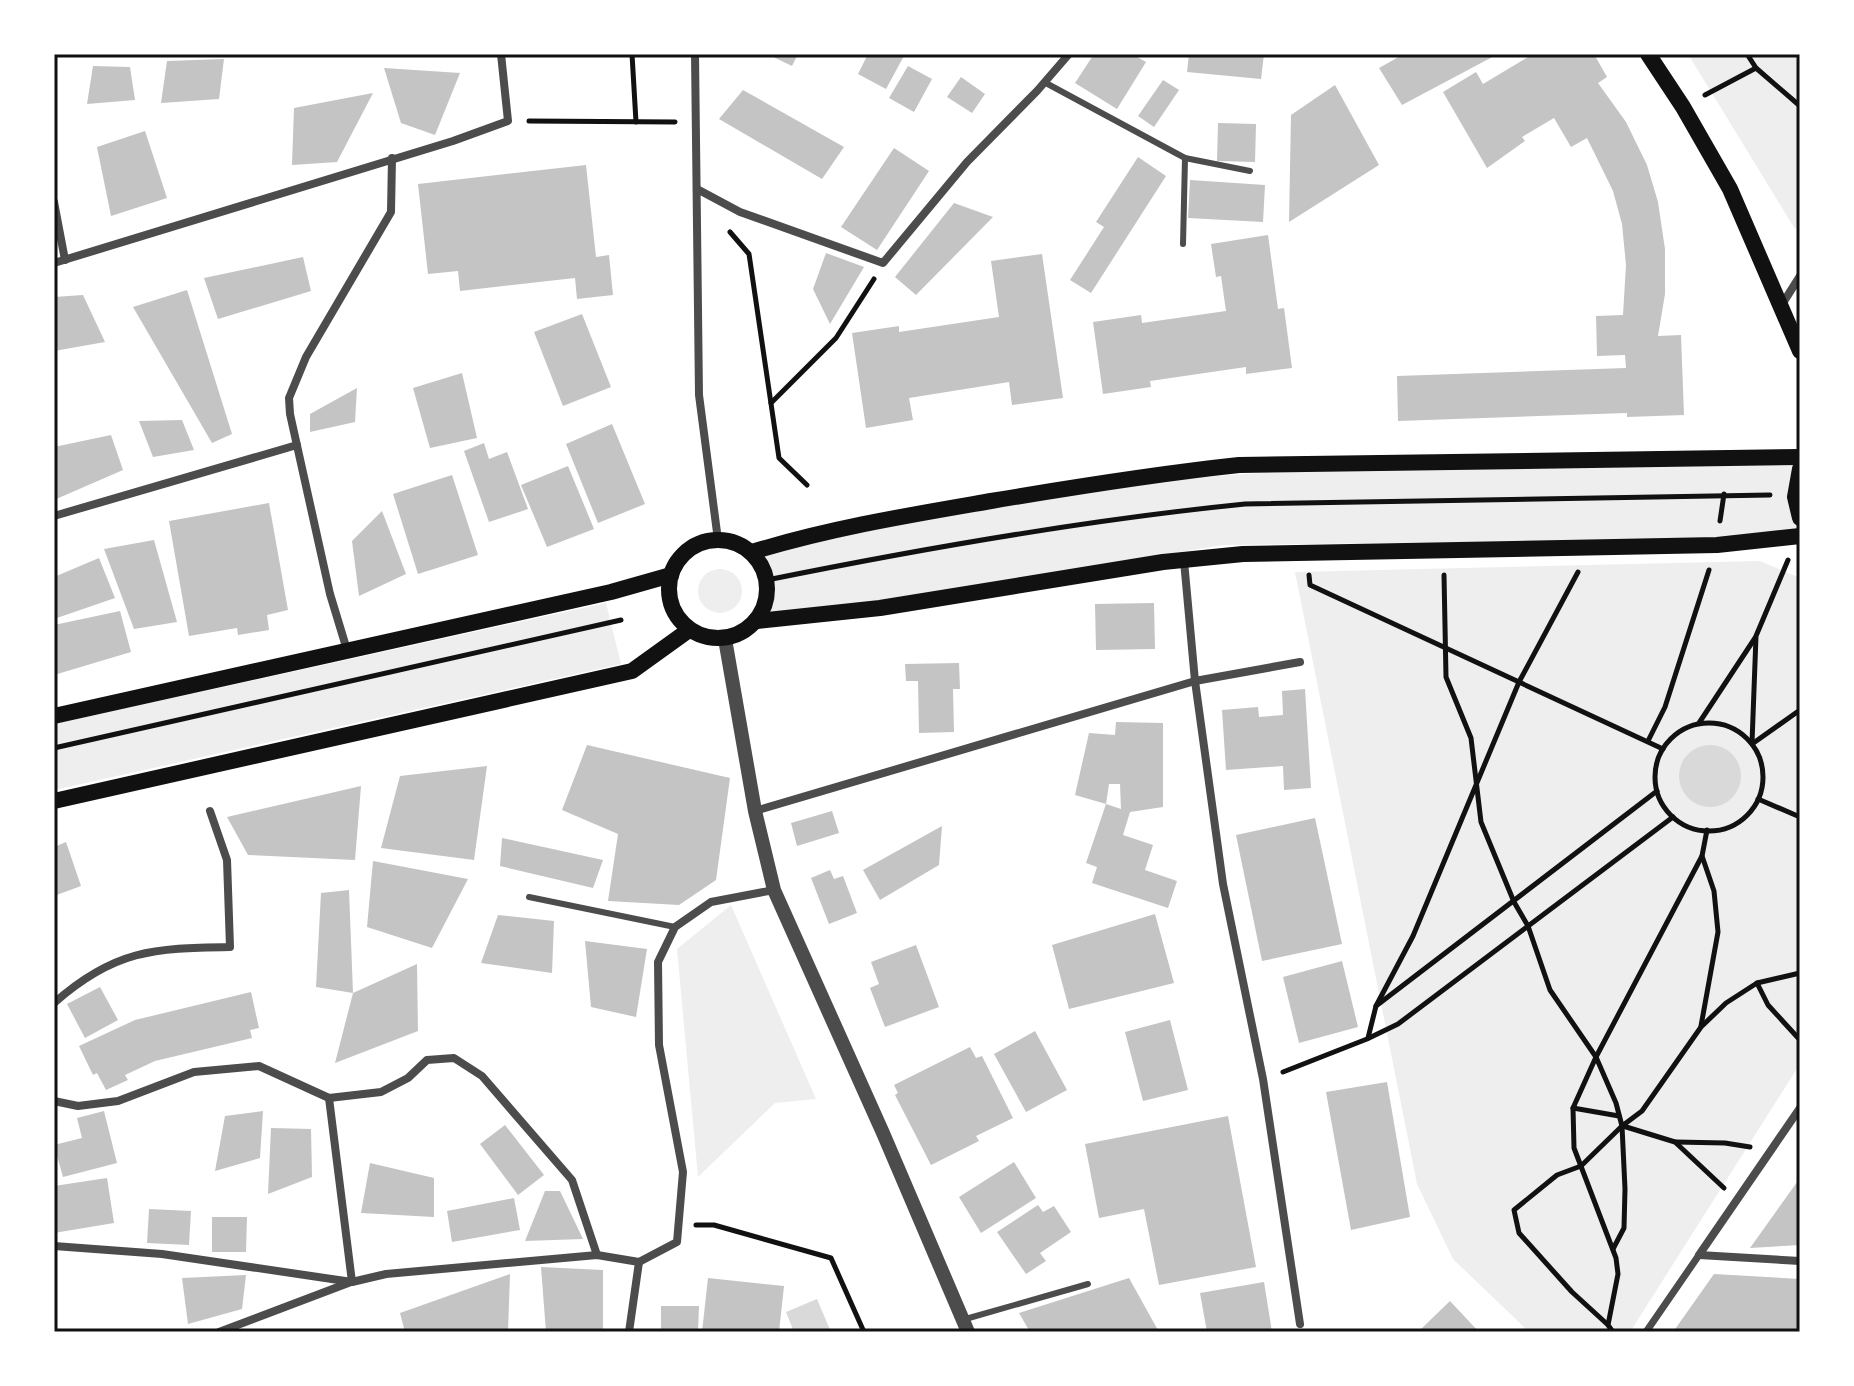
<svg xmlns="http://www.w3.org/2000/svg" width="1854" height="1386" viewBox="0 0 1854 1386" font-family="'IBM Plex Sans',sans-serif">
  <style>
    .green { fill: #eee }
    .water { fill: #d9d9d9 }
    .building { fill: #c4c4c4 }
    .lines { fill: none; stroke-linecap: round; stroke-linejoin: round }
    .path { stroke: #111; stroke-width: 5 }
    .service { stroke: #4c4c4c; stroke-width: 6 }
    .pedestrian { stroke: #4c4c4c; stroke-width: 7 }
    .minor { stroke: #4c4c4c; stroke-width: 8 }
    .tertiary { stroke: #4c4c4c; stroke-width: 14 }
    .secondary { stroke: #111; stroke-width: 16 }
    .neatline { fill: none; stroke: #111; stroke-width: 3 }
  </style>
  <rect width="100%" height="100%" fill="#fff"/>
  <g class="green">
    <polygon points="1688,54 1800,54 1800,222 1795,229"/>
    <polygon points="1795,462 1798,529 1709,539 1223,545 879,601 771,614 762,555 842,535 1142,481 1290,471"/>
    <polygon points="1760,561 1800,578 1800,1064 1630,1332 1529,1332 1453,1259 1417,1184 1295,572"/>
    <circle cx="720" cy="591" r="22"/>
    <polygon points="606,603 621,664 54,790 54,724"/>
    <polygon points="731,905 816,1099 775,1103 698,1177 677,949"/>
  </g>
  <g class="water">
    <circle cx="1710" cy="776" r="31"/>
    <polygon points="817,1299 831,1332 794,1332 786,1312"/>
  </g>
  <g class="building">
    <polygon points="767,54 798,54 792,66"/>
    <polygon points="868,54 905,54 886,89 858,74"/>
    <polygon points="1094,54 1132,54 1146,62 1117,109 1075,83"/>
    <polygon points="1189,54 1264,54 1261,79 1187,72"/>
    <polygon points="1404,54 1498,54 1402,105 1379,68"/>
    <polygon points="1533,54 1594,54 1607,77 1598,83 1626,122 1647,165 1658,202 1665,249 1665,294 1658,336 1681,335 1684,415 1627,417 1627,413 1398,421 1397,376 1626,368 1625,355 1597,356 1596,316 1623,315 1626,265 1622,224 1613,191 1587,138 1571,147 1554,118 1522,137 1525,141 1487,168 1443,92 1476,72 1483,84"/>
    <polygon points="224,59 219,99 161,103 167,61"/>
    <polygon points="93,66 130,67 135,100 87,104"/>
    <polygon points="908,66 932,79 914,112 889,98"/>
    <polygon points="384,68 460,73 435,135 401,123"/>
    <polygon points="961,77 985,94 972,113 947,97"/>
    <polygon points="1163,80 1179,90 1154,127 1138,116"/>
    <polygon points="1335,85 1379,165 1289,222 1291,115"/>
    <polygon points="743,90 844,147 822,179 719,119"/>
    <polygon points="373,93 337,162 292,165 294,108"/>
    <polygon points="1218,123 1256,124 1255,162 1217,161"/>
    <polygon points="145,131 167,198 111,216 97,147"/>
    <polygon points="894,148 929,171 877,250 841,227"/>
    <polygon points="1138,157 1166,176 1091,293 1070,280 1104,227 1096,222"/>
    <polygon points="586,165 596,257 609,255 613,295 577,299 575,278 460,291 458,271 428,274 418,184"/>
    <polygon points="1190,180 1265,185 1263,222 1188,218"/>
    <polygon points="954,203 993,217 916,295 895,277"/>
    <polygon points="1268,235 1278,309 1284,308 1292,368 1246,374 1246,367 1150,381 1151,387 1103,394 1093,322 1141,315 1142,323 1226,311 1221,276 1216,277 1211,244"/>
    <polygon points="826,253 864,267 830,324 813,289"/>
    <polygon points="1042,254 1063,398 1012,405 1009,382 909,398 913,420 866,428 852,333 899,326 899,332 999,317 991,261"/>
    <polygon points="303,257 311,291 218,319 204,278"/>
    <polygon points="187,290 232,434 212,443 133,307"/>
    <polygon points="83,295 105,342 54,351 54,297"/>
    <polygon points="582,314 611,387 563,406 534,332"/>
    <polygon points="462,373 477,438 430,448 413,388"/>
    <polygon points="357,388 355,422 310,432 310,414"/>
    <polygon points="182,420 194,450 153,457 139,421"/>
    <polygon points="612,424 645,504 598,523 566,444"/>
    <polygon points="111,435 123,470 54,500 54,447"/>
    <polygon points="484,443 489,459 507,452 528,509 489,522 464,451"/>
    <polygon points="568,466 594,529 547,547 521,485"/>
    <polygon points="452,475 478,555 418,574 393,494"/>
    <polygon points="269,503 288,610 267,615 269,630 238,635 237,628 189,636 169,521"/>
    <polygon points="382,511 406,574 359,596 352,541"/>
    <polygon points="154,540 177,622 134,629 104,549"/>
    <polygon points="99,558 115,598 54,619 54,577"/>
    <polygon points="1154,603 1155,649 1096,650 1095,604"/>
    <polygon points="120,611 131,652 54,675 54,625"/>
    <polygon points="959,663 960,689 953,689 954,732 919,733 918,681 906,681 905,664"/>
    <polygon points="1305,689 1311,788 1284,790 1283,766 1226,770 1222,710 1258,707 1259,717 1283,715 1282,691"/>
    <polygon points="1116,722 1163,723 1163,807 1130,812 1123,835 1153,845 1145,870 1177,881 1168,908 1092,883 1097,867 1086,863 1106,804 1121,809 1120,784 1109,784 1106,804 1075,795 1089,733 1115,735"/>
    <polygon points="587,745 730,778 716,880 679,905 608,901 618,834 562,810"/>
    <polygon points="487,766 474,860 381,848 400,776"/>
    <polygon points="361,786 355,860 248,855 227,817"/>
    <polygon points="832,811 839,833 797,846 791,823"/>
    <polygon points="1315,818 1342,944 1262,961 1236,835"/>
    <polygon points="942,826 939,865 880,900 863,870"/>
    <polygon points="502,838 603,860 593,888 500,866"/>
    <polygon points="66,842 81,886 54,896 54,847"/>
    <polygon points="373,861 468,879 432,948 367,927"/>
    <polygon points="830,870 834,879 843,876 857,913 829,924 811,878"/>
    <polygon points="349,890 353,993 316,987 321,893"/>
    <polygon points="1155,914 1174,983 1069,1009 1052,945"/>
    <polygon points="498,915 554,921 552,973 481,963"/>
    <polygon points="585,941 647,949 636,1017 591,1007"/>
    <polygon points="916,945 939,1007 885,1027 870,988 879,984 871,962"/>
    <polygon points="1342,961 1358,1027 1299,1043 1283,977"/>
    <polygon points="417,964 418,1031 335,1063 353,993"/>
    <polygon points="100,987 118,1020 85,1038 67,1004"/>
    <polygon points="251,992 259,1028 250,1030 252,1038 155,1061 125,1075 128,1080 106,1090 97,1073 93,1075 79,1046 135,1020"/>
    <polygon points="1170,1020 1188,1090 1143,1101 1125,1032"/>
    <polygon points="1035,1031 1067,1090 1026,1112 994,1054"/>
    <polygon points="970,1047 976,1058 982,1056 1013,1118 976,1136 979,1141 931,1165 895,1095 898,1093 894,1085"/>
    <polygon points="1387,1082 1410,1217 1351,1230 1326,1092"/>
    <polygon points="104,1111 117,1163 63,1177 54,1145 82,1138 77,1118"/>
    <polygon points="263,1111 260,1158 215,1171 225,1116"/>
    <polygon points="1228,1116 1256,1267 1159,1285 1144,1209 1099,1218 1085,1144"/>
    <polygon points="505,1125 544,1175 518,1195 480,1144"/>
    <polygon points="271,1128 311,1129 312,1177 268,1194"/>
    <polygon points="1014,1162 1036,1198 981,1233 959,1197"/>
    <polygon points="370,1163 434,1178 434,1217 361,1213"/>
    <polygon points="107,1178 114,1223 54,1233 54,1186"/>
    <polygon points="1800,1178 1800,1245 1750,1248"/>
    <polygon points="545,1191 560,1191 583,1239 525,1241"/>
    <polygon points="514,1198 520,1230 452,1242 447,1211"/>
    <polygon points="1038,1205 1043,1212 1054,1206 1071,1232 1040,1253 1046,1261 1026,1274 997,1232"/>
    <polygon points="149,1209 191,1211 189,1245 147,1243"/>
    <polygon points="212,1217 247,1217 246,1252 212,1252"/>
    <polygon points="541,1267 603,1270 603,1332 546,1332"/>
    <polygon points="510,1274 508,1332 405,1332 400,1313"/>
    <polygon points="1714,1274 1800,1279 1800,1332 1673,1332"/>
    <polygon points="246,1275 242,1309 188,1324 182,1278"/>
    <polygon points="708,1278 784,1286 779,1332 702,1332"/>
    <polygon points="1129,1278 1159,1332 1030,1332 1019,1313"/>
    <polygon points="1264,1282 1272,1332 1207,1332 1200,1293"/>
    <polygon points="1450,1301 1479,1332 1418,1332"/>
    <polygon points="661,1306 699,1306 698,1332 661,1332"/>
  </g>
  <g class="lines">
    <g class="path">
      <polyline points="632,54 636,122"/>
      <polyline points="1747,54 1756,68"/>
      <polyline points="1705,95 1756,68 1800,106"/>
      <polyline points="529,121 675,122"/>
      <polyline points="730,232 749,254 779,458 807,485"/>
      <polyline points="771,403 836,338 874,279"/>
      <polyline points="1720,521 1724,494"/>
      <polyline points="1309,575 1310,585 1663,749"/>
      <polyline points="1444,575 1446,677 1471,738 1481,822 1514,902 1528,926 1550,990 1596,1057 1616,1103 1622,1126 1625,1189 1624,1228 1613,1249"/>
      <path d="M767,580C925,548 1085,520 1245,504L1770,495"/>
      <polyline points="1699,723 1755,638"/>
      <circle cx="1709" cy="777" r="54"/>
      <polyline points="1648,741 1665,707 1709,570"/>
      <polyline points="1752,743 1756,636 1788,560"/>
      <polyline points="1752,744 1800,710"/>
      <polyline points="54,748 621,620"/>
      <polyline points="1758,799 1800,817"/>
      <polyline points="1757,983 1768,1005 1800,1040"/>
      <polyline points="1376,1006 1413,936 1519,682 1578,572"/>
      <polyline points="1701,1026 1718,932 1714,891 1702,856"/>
      <polyline points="1368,1038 1376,1006 1657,791"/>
      <polyline points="1283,1072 1367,1039 1398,1024 1673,817"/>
      <polyline points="1573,1108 1619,1116"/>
      <polyline points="1623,1126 1675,1142 1724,1188"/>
      <polyline points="1676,1142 1725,1143 1750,1147"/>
      <polyline points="696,1225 714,1225 831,1258 864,1332"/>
      <polyline points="1607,1324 1572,1292 1519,1233 1514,1210 1557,1175 1581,1166 1622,1126 1642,1111 1701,1027 1726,1003 1757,983 1800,973"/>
      <polyline points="1613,1332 1608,1325 1618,1274 1616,1258 1574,1148 1573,1108 1596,1057 1702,856 1707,830"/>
    </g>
    <g class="service">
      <polyline points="1044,82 1185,158 1183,244"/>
      <polyline points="1185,158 1250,171"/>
      <polyline points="529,897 675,927"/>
      <polyline points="962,1320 1088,1284"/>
    </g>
    <polyline class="pedestrian" points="1646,1332 1699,1255"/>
    <g class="minor">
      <polyline points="695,54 699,395 718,540"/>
      <polyline points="697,189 740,212 883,263 967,162 1037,91 1069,54"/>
      <polyline points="54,202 65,260"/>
      <polyline points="54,263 453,141 508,121 501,54"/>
      <polyline points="1781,306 1800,276"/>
      <polyline points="54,516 297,445"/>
      <polyline points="1184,561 1195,681 1223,884 1263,1079 1300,1324"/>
      <polyline points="347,650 330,594 290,414 289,398 306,357 391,212 392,158"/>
      <polyline points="755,811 1195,681 1300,662"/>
      <path d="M54,1003C114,950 153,948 230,947L227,860L210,811"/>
      <polyline points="329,1098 352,1282"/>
      <polyline points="54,1101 78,1106 118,1101 194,1072 259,1066 329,1098 381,1092 408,1078 427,1060 454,1058 482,1076 572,1180 597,1255"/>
      <polyline points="1800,1108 1699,1255 1800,1261"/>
      <polyline points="54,1246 162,1254 352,1282 386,1274 597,1255 639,1262"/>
      <polyline points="639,1262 677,1242 683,1172 659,1045 658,962 675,927 711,902 774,890"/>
      <polyline points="219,1332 351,1282"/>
      <polyline points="629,1332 639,1262"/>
    </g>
    <polyline class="tertiary" points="725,639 755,811 774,890 883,1133 968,1332"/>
    <g class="secondary">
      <polyline points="1648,54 1683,107 1730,189 1800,351"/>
      <polyline points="1800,469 1795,497 1800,518"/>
      <circle cx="718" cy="589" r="49"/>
      <path d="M752,552C830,528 910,515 991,501C1074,487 1155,474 1239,465L1800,457"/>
      <polyline points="757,621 880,608 1163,562 1243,554 1717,545 1800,536"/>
      <polyline points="54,716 611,592 671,575"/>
      <polyline points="54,801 632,671 689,630"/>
    </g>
  </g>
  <rect width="1854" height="1386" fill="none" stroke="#ffffff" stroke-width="112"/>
  <rect x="56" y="56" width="1742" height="1274" class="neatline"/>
</svg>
